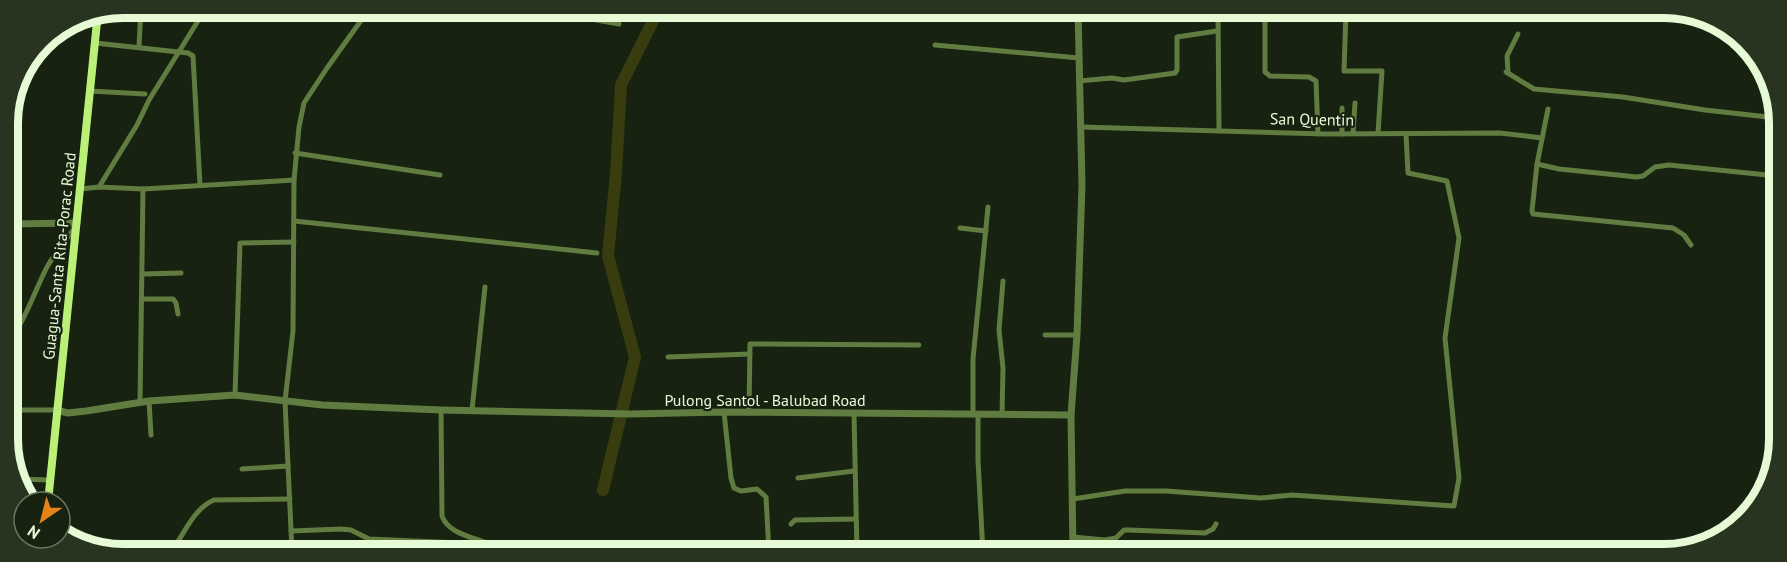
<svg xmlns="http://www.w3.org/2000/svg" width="1787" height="562" viewBox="0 0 1787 562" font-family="'PT Sans',sans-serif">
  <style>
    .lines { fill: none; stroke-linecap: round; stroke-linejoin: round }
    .river { stroke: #393c0f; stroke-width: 12 }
    .minor { stroke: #607c40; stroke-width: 5 }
    .tertiary { stroke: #607c40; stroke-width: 7 }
    .secondary { stroke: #baf077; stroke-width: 8 }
    .labels { text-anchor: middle; stroke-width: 4.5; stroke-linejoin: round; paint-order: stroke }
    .street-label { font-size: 16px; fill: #e7fad6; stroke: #172210 }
    .rim { fill: none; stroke: #e7fad6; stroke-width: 8 }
  </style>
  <rect width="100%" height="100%" fill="#172210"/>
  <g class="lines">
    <polyline class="river" points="603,490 635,357 608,256 616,173 621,85 659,9"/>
    <g class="minor">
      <polyline points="536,9 619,24"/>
      <polyline points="1218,10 1219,130"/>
      <polyline points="1265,10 1265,72 1270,76 1309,77 1316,81 1318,134"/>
      <polyline points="1346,11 1344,71 1382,71 1378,133"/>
      <polyline points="1518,34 1507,56 1508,72 1506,72 1534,89 1623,97 1705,110 1777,118"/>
      <polyline points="95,43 188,53 193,56 200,185"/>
      <polyline points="935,45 1079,58"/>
      <polyline points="139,46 141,8"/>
      <polyline points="1079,81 1112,78 1124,80 1175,73 1177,70 1177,37 1217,31"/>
      <polyline points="90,91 145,94"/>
      <polyline points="1342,108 1342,134"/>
      <polyline points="1548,109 1537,164 1532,211 1533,214 1673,228 1684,235 1691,245"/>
      <polyline points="1081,127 1326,134 1500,133 1542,138"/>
      <polyline points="1353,133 1355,103"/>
      <polyline points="295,153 440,175"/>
      <polyline points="1537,164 1559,169 1637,177 1643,176 1655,167 1669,165 1777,176"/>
      <polyline points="99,187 137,125 149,100 206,8"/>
      <polyline points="80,189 99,187 143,189 294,180"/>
      <polyline points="294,221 597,253"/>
      <polyline points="960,228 986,231"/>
      <polyline points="143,274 181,273"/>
      <polyline points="143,299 173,299 176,303 178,314"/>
      <polyline points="1045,335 1077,335"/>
      <path d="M9,341C26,319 34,293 46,269C54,253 67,242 75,226"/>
      <polyline points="668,357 750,354"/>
      <polyline points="235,395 240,243 294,242"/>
      <polyline points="149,401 151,435"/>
      <polyline points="140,403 143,189"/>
      <polyline points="9,410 56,410"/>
      <path d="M441,410L442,516C448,533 471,537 487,543"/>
      <polyline points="472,410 485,287"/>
      <polyline points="724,412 731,478 734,488 741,491 757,489 766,497 769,552"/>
      <polyline points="749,413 750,344 919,345"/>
      <polyline points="854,413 857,552"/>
      <polyline points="973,414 973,359 988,207"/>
      <polyline points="978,414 978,460 983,553"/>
      <polyline points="1002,415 1003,368 999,330 1003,281"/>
      <polyline points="242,469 288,466"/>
      <polyline points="798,478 854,471"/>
      <polyline points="19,479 50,480"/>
      <polyline points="1073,499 1125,491 1166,491 1261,498 1292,495 1454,506 1459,478 1445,338 1459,238 1447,181 1408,173 1406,134"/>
      <polyline points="791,524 795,520 855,519"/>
      <polyline points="291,531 341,529 351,530 369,539 506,545"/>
      <polyline points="1073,537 1105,540 1116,538 1124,530 1129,530 1205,533 1213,529 1216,524"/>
      <path d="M172,551C183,535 195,507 214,500L290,499"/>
      <polyline points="292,551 285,401 293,331 294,180 299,127 304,103 327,68 370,8"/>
    </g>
    <g class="tertiary">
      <polyline points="8,224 77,223"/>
      <polyline points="56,410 68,413 86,411 149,401 235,395 322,405 441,410 631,414 724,412 1071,415"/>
      <polyline points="1073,553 1071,415 1077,335 1082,185 1078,10"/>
    </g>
    <polyline class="secondary" points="48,502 98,12"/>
  </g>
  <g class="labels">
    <g class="street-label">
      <text transform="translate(1312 119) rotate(1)" y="6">San Quentin</text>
      <text transform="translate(59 256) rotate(-84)" y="6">Guagua-Santa Rita-Porac Road</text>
      <text x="765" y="406">Pulong Santol - Balubad Road</text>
    </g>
  </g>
  <path d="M0 0H1787V562H0ZM123 18H1664A105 105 0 0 1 1769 123V439A105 105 0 0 1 1664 544H123A105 105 0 0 1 18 439V123A105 105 0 0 1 123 18Z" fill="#283320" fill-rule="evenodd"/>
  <path class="rim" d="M123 18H1664A105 105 0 0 1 1769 123V439A105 105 0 0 1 1664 544H123A105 105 0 0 1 18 439V123A105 105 0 0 1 123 18Z"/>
  <g transform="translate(42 520) rotate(215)"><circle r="28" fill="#172210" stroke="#6a785f" stroke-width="1.5"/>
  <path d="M0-4.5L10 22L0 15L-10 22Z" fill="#e38319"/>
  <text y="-9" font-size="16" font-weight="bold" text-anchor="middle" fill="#e7fad6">N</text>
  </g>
</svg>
